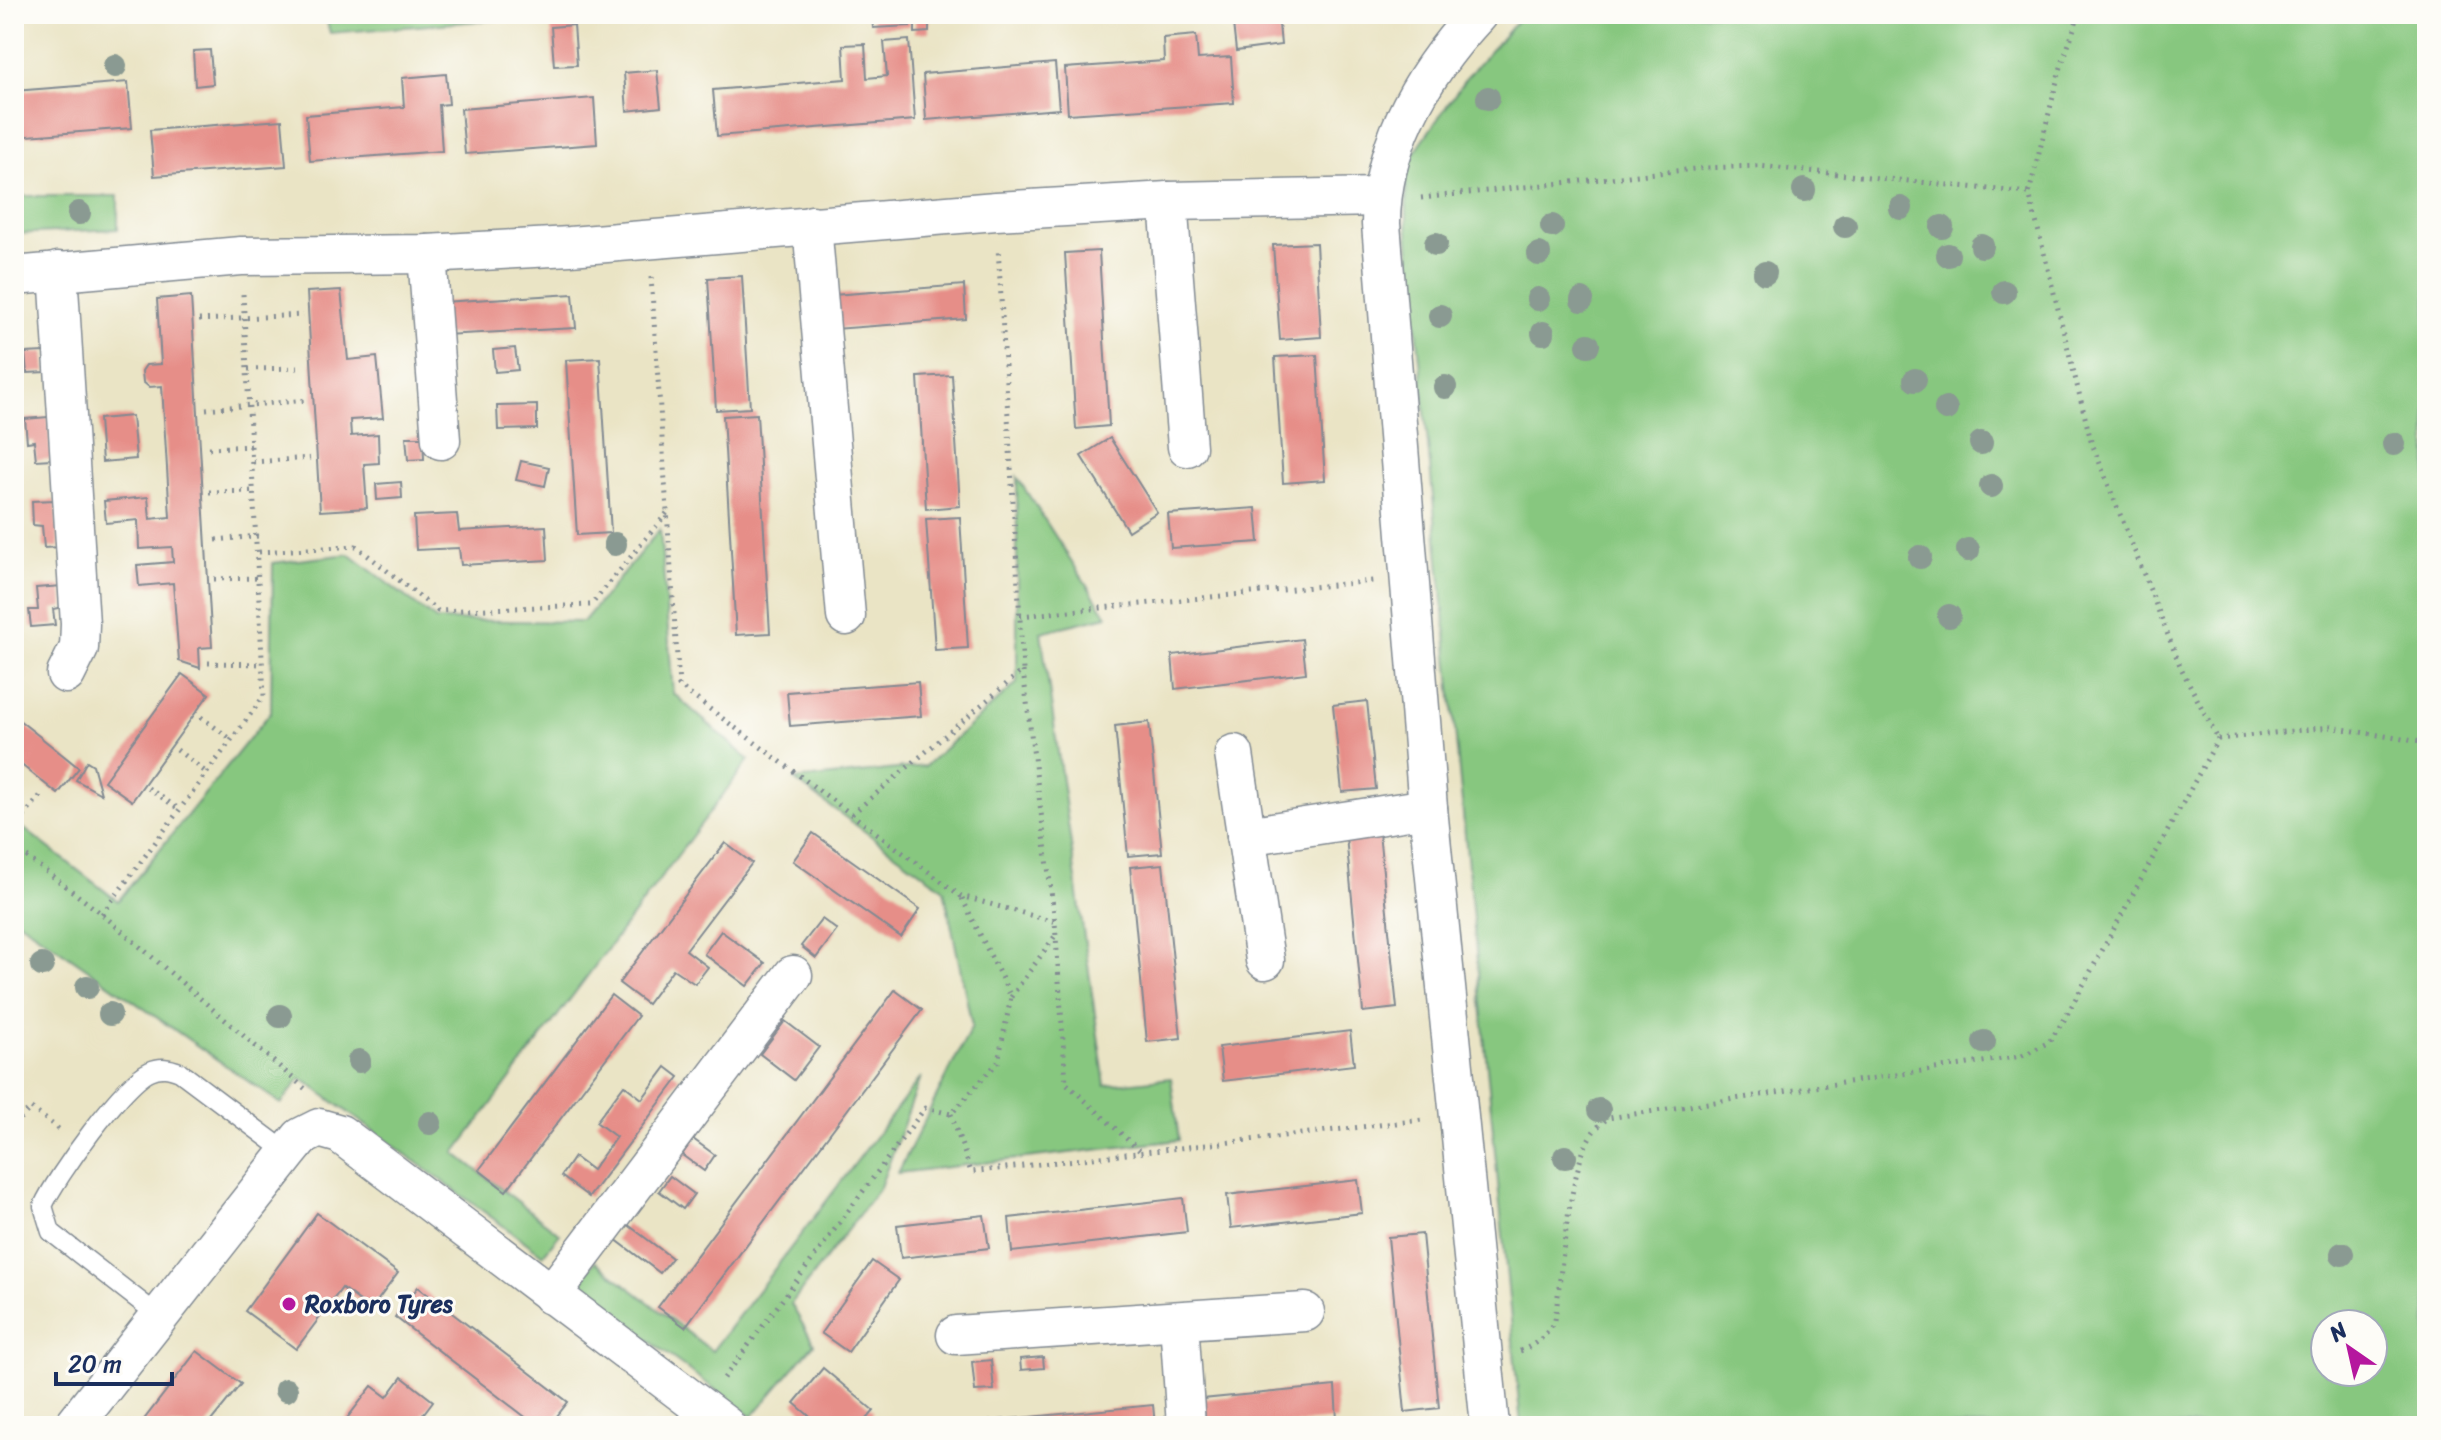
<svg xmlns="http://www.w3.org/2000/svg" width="2441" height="1440" viewBox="0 0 2441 1440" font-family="Sriracha,sans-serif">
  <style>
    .green { fill: #87c77f; stroke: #517b6e; stroke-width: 2; fill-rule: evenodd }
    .building { fill: #e68e88 }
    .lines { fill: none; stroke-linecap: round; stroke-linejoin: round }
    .service-casing { stroke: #828a92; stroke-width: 21 }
    .minor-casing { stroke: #828a92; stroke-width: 41 }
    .path { stroke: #828a92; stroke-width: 5; stroke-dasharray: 2 6; stroke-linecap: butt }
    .service { stroke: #fff; stroke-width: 18 }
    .minor { stroke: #fff; stroke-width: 38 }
    .tree { fill: #8a9a92 }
    .poi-dot { fill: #b5179e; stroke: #fdfcf7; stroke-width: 3 }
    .labels { text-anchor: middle; stroke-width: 6; stroke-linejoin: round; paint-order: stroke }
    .poi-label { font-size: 24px; font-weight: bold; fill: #1b2f5e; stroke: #fdfcf7; text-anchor: start }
  </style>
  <rect width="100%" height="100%" fill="#fdfcf7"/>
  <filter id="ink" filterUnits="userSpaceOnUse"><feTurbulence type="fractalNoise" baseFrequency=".0125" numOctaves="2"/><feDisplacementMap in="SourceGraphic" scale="16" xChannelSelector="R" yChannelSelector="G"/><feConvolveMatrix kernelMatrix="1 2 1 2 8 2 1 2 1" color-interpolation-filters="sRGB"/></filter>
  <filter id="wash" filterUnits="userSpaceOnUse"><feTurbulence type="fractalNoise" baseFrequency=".006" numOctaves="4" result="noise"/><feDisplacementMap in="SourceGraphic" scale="32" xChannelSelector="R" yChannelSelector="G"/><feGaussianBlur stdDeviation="1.8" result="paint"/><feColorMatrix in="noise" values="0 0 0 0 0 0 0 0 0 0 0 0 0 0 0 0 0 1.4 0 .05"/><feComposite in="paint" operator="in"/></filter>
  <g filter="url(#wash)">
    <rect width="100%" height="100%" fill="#eae4c5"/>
    <g class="green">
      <polygon points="325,14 566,14 330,33"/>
      <path d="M1523,14H2427V1426H1521L1407,223L1406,176L1414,153L1467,77ZM2373,1324V1372H2325V1324Z"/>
      <polygon points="14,196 118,196 118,229 14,234"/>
      <polygon points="1017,477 1107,616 1041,632 1105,1085 1171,1078 1179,1140 898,1173 972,1026 944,889 794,780 925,766 1017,683"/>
      <polygon points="660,529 673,693 749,760 455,1153 560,1234 543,1255 301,1078 281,1104 14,918 14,821 118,901 271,712 273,563 349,554 436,620 583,622"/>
      <polygon points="921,1077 880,1187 791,1304 814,1344 752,1417 577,1287 595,1261 712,1351"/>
    </g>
    <g id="blocks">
      <g class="building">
        <polygon points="872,14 910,14 910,26 873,28"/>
        <polygon points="1055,14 1074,14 1075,21 1055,22"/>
        <polygon points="1232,14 1278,14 1281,45 1236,51"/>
        <polygon points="915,16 929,16 929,32 915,33"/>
        <polygon points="574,25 577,65 554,66 551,27"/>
        <polygon points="1196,35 1198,59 1231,57 1234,103 1068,114 1065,68 1164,61 1163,38"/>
        <polygon points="909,40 915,120 717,136 713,90 845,79 843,45 865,44 867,78 887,76 884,42"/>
        <polygon points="210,50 213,84 195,86 193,51"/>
        <polygon points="1055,63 1059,109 926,120 923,74"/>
        <polygon points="657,70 661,107 627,111 624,73"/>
        <polygon points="446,74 449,104 439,105 442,151 310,161 306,115 404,107 402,78"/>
        <polygon points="128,82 132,128 14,137 14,91"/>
        <polygon points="594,98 597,144 465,154 461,109"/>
        <polygon points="282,120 286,166 154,176 150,130"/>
        <polygon points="1316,243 1321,337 1280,340 1273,245"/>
        <polygon points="1099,251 1109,426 1076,429 1065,253"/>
        <polygon points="742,276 750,408 716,410 708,278"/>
        <polygon points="964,285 966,319 835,329 833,295"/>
        <polygon points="341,290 348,360 377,357 383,418 350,420 351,436 378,434 379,463 364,464 367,508 320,511 307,292"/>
        <polygon points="573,294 576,328 444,335 442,302"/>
        <polygon points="191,296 212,647 199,648 200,668 179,661 173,583 139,586 137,565 173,562 172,547 139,549 138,520 106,523 104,501 148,497 150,519 170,517 162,386 149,387 143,382 142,371 146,365 161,364 157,299"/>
        <polygon points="21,310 22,337 14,338 14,311"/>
        <polygon points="515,348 518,370 495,372 493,350"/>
        <polygon points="44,352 46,372 27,373 25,353"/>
        <polygon points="1317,355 1325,480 1283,483 1275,357"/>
        <polygon points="600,358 611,533 577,535 566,360"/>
        <polygon points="952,375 960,506 926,509 918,377"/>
        <polygon points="537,405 537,429 498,430 497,406"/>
        <polygon points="757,414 770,633 736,635 723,416"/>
        <polygon points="132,416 136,459 102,462 99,419"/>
        <polygon points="48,417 51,459 36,460 34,441 27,442 25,419"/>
        <polygon points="406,437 423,437 424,459 408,460"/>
        <polygon points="1110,438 1157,512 1128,531 1081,456"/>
        <polygon points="521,461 549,467 545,486 516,480"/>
        <polygon points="401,482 402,498 377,500 376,484"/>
        <polygon points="55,500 59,547 44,548 42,526 33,525 32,501"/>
        <polygon points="1256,508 1259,542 1171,548 1168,514"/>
        <polygon points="457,514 459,531 546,526 548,560 461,565 459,548 416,550 414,516"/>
        <polygon points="960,517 968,648 935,650 926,519"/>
        <polygon points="62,586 63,607 53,609 55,625 31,627 29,610 38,610 36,588"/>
        <polygon points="1302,639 1306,673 1175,689 1172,655"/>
        <polygon points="182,674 209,694 132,801 104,781"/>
        <polygon points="918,682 921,716 790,726 787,692"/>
        <polygon points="1367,701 1376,789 1342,792 1333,705"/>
        <polygon points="14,716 79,768 58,794 14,759"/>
        <polygon points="1149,722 1162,853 1128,856 1115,726"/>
        <polygon points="87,761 93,765 101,794 76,780"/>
        <polygon points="813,833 920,909 901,937 793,861"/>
        <polygon points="1379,833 1397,1008 1363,1012 1346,837"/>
        <polygon points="725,843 752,863 686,950 708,967 695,984 673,969 647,1004 619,983"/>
        <polygon points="1163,864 1181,1038 1147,1042 1130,867"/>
        <polygon points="822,919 837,930 816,958 801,946"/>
        <polygon points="721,931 765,963 747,986 704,954"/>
        <polygon points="895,990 922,1010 685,1327 658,1307"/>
        <polygon points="611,995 638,1016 506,1191 479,1170"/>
        <polygon points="785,1021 819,1047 794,1080 760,1054"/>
        <polygon points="1350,1031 1354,1065 1223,1081 1219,1047"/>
        <polygon points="666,1067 679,1077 589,1197 561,1176 574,1157 592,1170 616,1137 596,1122 624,1085 642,1099"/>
        <polygon points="693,1139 715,1155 704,1171 682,1155"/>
        <polygon points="670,1176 694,1194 683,1209 659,1191"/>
        <polygon points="1358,1180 1362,1213 1231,1228 1227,1195"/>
        <polygon points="1183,1198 1187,1232 1012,1252 1009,1218"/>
        <polygon points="317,1213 398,1273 371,1309 342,1288 296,1349 245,1311"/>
        <polygon points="984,1215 989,1248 901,1258 897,1225"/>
        <polygon points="627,1224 672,1258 660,1273 615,1239"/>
        <polygon points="1422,1234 1439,1408 1405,1412 1388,1237"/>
        <polygon points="872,1261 899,1280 848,1352 821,1333"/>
        <polygon points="418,1287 568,1402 549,1426 537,1426 395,1317"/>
        <polygon points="197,1351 241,1384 207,1426 139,1426"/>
        <polygon points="1043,1357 1044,1368 1021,1370 1020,1359"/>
        <polygon points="991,1360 994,1390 975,1391 972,1362"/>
        <polygon points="823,1368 874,1411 861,1426 821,1426 794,1403"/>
        <polygon points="402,1377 433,1401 418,1421 424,1426 352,1426 345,1421 372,1386 387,1397"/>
        <polygon points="1335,1386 1337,1420 1272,1426 1206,1426 1203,1399"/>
        <polygon points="1153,1405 1155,1426 978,1426 978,1422"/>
        <polygon points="962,1421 962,1426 929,1426 929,1424"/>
      </g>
    </g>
  </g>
  <g filter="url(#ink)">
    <use href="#blocks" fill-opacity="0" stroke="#828a92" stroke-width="2"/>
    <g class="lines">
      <g class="service-casing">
        <path id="service" d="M159,1316L51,1232L43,1206C56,1177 123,1083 150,1071C161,1066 169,1068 180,1072L288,1153"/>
      </g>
      <g class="minor-casing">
        <g id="minor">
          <path d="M1478,14C1424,72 1381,143 1381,224L1428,808L1490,1426"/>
          <polyline points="1168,201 1187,447"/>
          <polyline points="812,225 846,616"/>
          <polyline points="427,254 441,440"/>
          <polyline points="58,271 80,624 79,648 66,674"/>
          <polyline points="14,276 241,256 427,254 570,246 996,211 1168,201 1381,197"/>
          <polyline points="1234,754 1265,960"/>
          <polyline points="1246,836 1428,808"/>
          <polyline points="551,1295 793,975"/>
          <polyline points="1179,1321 1186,1426"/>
          <polyline points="956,1335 1305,1312"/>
          <polyline points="73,1426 288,1153 301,1137 319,1128 340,1134 726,1426"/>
        </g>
      </g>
      <g class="path">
        <polyline points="2079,14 2059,73 2029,193 2091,441 2181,668 2218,739"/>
        <polyline points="1421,198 1704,168 1758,166 2029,193"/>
        <polyline points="651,277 679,686 961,896 1055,922"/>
        <polyline points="199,320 303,315"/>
        <polyline points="248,369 300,368"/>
        <polyline points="206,409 308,400"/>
        <polyline points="209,448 252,446"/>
        <polyline points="253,462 310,458"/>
        <polyline points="209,492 255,491"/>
        <polyline points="216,540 258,536"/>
        <polyline points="259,552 356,546 438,611 591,605 667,513"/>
        <polyline points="214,579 260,578"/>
        <polyline points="1020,616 1373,581"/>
        <polyline points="208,663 263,664"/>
        <polyline points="1023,671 1055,922 1066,1083 1141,1152"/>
        <polyline points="201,717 232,740"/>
        <polyline points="2218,739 2330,727 2427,743"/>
        <polyline points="177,750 207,773"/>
        <polyline points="148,788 179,809"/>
        <polyline points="852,814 1023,670 998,247"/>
        <polyline points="14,829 40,796"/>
        <polyline points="14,847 102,914 309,1092"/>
        <polyline points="102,914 264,696 243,294"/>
        <polyline points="1011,997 1055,936"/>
        <polyline points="951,1114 971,1172 1422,1120"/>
        <polyline points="14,1124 31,1108 60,1130"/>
        <path d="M1520,1351C1537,1344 1546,1336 1555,1320C1561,1277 1569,1162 1594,1131C1598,1126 1603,1122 1608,1118L2022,1056L2049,1042L2064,1020L2218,739"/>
        <polyline points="724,1378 925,1108 951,1114 998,1062 1011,997 961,896"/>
      </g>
      <use href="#service" class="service"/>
      <use href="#minor" class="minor"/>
    </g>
    <g class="tree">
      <circle cx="115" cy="66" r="12"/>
      <circle cx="1488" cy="98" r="12"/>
      <circle cx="1804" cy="190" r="12"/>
      <circle cx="1901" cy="208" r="12"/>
      <circle cx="79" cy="213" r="12"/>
      <circle cx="1552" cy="226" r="12"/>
      <circle cx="1845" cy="226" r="12"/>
      <circle cx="1942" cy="227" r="12"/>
      <circle cx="1436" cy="244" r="12"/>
      <circle cx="1982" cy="246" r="12"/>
      <circle cx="1539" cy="254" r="12"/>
      <circle cx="1948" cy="255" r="12"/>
      <circle cx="1765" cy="273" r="12"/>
      <circle cx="2004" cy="292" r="12"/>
      <circle cx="1538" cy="299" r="12"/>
      <circle cx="1582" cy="300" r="12"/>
      <circle cx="1440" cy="316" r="12"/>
      <circle cx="1543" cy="333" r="12"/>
      <circle cx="1588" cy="345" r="12"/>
      <circle cx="1915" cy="380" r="12"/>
      <circle cx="1445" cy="387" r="12"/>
      <circle cx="1946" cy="409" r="12"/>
      <circle cx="1981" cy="443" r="12"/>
      <circle cx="2394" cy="444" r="12"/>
      <circle cx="1991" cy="486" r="12"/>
      <circle cx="615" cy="544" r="12"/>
      <circle cx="1968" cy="550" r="12"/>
      <circle cx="1920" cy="557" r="12"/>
      <circle cx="1949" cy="616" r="12"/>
      <circle cx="42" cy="965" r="12"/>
      <circle cx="87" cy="987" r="12"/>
      <circle cx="110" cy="1014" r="12"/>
      <circle cx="280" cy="1016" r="12"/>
      <circle cx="1984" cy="1042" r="12"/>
      <circle cx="359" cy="1061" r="12"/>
      <circle cx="1599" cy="1110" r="12"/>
      <circle cx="430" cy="1123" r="12"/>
      <circle cx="1565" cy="1157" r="12"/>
      <circle cx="2342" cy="1254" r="12"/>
      <circle cx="286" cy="1390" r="12"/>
    </g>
  </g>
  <circle class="poi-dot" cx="289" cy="1304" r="8"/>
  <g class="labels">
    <g class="poi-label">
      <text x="305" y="1312">Roxboro Tyres</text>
    </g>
  </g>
  <rect width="2441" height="1440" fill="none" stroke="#fdfcf7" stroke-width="48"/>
  <g transform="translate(2349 1348) rotate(326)"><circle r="38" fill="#fdfcf7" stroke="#a3aaba" stroke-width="2"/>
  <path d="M0-6L14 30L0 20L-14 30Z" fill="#b5179e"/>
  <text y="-12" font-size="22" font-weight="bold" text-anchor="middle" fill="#1b2f5e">N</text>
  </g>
  <path d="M56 1372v12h116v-12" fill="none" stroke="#1b2f5e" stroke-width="4"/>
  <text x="68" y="1372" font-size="24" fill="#1b2f5e" stroke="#fdfcf7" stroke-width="6" paint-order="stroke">20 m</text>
</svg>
